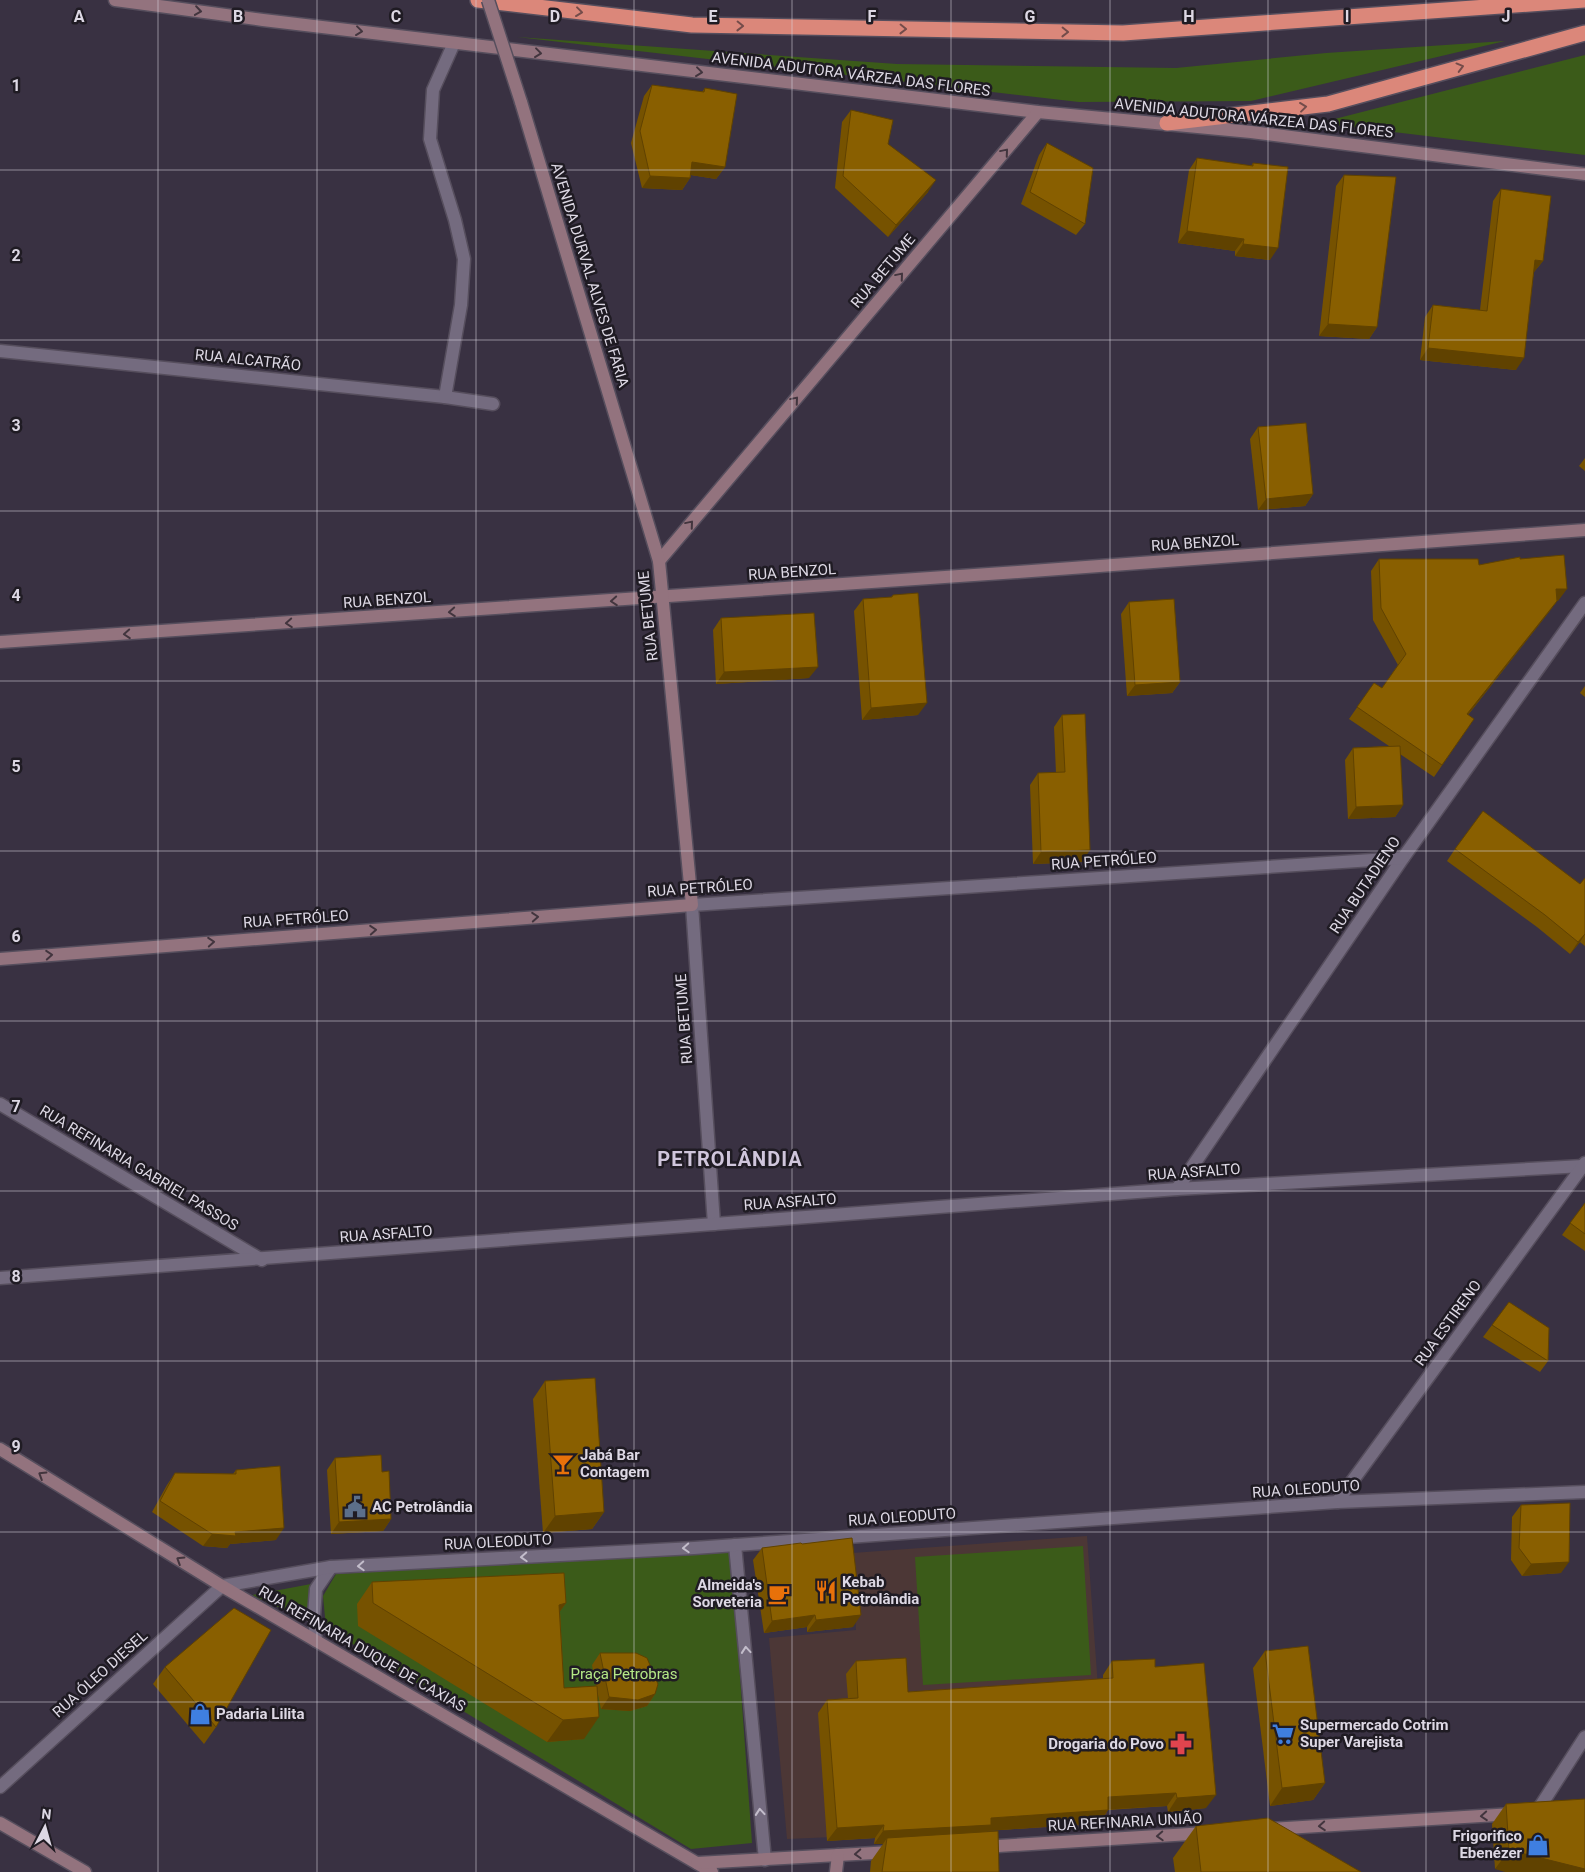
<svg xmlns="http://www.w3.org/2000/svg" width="1585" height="1872" viewBox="0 0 1585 1872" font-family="Roboto,sans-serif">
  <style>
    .education { fill: #4c3736 }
    .green { fill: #3b5b19 }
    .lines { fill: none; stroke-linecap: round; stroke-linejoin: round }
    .street-casing { stroke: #564e5d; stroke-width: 15 }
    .secondary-casing { stroke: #564e5d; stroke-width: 15 }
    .highway-casing { stroke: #564e5d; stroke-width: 18 }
    .street { stroke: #746b7f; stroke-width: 12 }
    .secondary { stroke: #93737e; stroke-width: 12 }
    .highway { stroke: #db877a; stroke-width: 15 }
    .secondary-bridge-casing { stroke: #564e5d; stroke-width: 15; stroke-linecap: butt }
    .secondary-bridge { stroke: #93737e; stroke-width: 12 }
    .wall { fill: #765200 }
    .shaded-wall { fill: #604200 }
    .building { fill: #895f00; stroke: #604200 }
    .oneway { stroke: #42353e }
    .oneway2 { stroke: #744c4a }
    .oneway3 { stroke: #c3bdcb }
    .grid { fill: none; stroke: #ddd8e4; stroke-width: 1; stroke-opacity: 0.55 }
    .labels { text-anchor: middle; stroke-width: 5; stroke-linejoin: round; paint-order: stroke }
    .street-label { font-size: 15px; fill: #ddd8e4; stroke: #1f1b23 }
    .poi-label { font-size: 15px; font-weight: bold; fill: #ddd8e4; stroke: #1f1b23; text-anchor: start }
    .park-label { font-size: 15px; fill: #b4e886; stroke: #1f1b23 }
    .district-label { font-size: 20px; font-weight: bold; letter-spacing: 1px; fill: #d0c6dc; stroke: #1f1b23 }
    .grid-label { font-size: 16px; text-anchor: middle; font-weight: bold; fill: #ddd8e4; stroke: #1f1b23; stroke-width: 5; stroke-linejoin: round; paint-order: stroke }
  </style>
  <rect width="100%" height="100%" fill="#393142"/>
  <polygon class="education" points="1087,1536 1108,1825 787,1839 769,1638 856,1630 852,1553"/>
  <g class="green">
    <polygon points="517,37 897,64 1176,68 1326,53 1505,41 1251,101 1079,102"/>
    <polygon points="1585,55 1585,155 1319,123"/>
    <polygon points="1083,1546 1091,1675 923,1685 915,1557"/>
    <polygon points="731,1552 752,1843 691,1849 326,1628 323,1596 336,1574"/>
    <polygon points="311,1584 308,1621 252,1595"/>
  </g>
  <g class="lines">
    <g class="street-casing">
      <g id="street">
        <polyline points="0,351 445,397 493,404"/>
        <polyline points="445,397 461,305 464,259 455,220 430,139 433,90 454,43"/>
        <polyline points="0,1104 262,1260"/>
        <polyline points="1177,1189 1403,858 1585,603"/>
        <polyline points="714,1224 692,905 1403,858"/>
        <polyline points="0,1278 1177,1189 1583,1166"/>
        <polyline points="1337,1502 1585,1163"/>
        <polyline points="735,1545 765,1860"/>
        <polyline points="316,1641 314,1615 316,1589 331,1567"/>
        <polyline points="0,1787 222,1586 331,1567 694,1548 1337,1502 1585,1492"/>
        <polyline points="1536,1813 1585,1737"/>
      </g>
    </g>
    <g class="secondary-casing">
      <g id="secondary">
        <polyline points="115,0 263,20 1038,112 1251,132 1585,174"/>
        <polyline points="659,561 1038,112"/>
        <polyline points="0,642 1018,572 1585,530"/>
        <polyline points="0,959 692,905 659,561 521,102"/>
        <polyline points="0,1449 222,1586 712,1872"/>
        <polyline points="0,1823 85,1872"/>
        <polyline points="1269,1829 1513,1814"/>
        <polyline points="982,1847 1206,1833"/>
        <polyline points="697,1863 892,1852"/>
        <polyline points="836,1872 838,1855"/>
      </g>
    </g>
    <g class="highway-casing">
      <g id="highway">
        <polyline points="478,0 692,25 1123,33 1585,0"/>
        <polyline points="1167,123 1328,104 1585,33"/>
      </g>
    </g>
    <use href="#street" class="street"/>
    <use href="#secondary" class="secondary"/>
    <use href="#highway" class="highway"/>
    <g class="secondary-bridge-casing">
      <polyline id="secondary-bridge" points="488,0 521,102"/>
    </g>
    <use href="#secondary-bridge" class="secondary-bridge"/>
  </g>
  <g class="wall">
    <polygon points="652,85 702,92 705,88 725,167 716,179 691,175 690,178 682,190 642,188 631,143 644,96"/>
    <polygon points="851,110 928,192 888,237 835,188 842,122"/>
    <polygon points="1047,143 1085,224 1076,235 1021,204 1039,155"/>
    <polygon points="1197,158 1251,166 1253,163 1270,260 1235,256 1235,251 1178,243 1189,170"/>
    <polygon points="1344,175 1377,327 1369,339 1319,336 1336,186"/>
    <polygon points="1501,189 1543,261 1534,272 1516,370 1420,360 1425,317 1433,305 1480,310 1493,201"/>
    <polygon points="1258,427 1313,494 1305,506 1258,510 1250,439"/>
    <polygon points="1585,458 1585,471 1579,466"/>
    <polygon points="1379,559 1479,565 1520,559 1558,601 1557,601 1549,612 1468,715 1474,719 1434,777 1400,754 1403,805 1395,817 1348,819 1345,760 1353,748 1389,746 1349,719 1374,683 1382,688 1398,665 1373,620 1371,571"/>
    <polygon points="893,595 918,715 862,720 854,611 863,599 891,597"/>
    <polygon points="1129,602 1180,682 1172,693 1127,696 1121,614"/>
    <polygon points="721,618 809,678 716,684 713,630"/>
    <polygon points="1585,686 1585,697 1580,693"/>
    <polygon points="1062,715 1082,862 1033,864 1030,785 1038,773 1056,773 1054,727"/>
    <polygon points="1455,849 1580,884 1585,878 1585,946 1580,942 1570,954 1537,927 1447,861"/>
    <polygon points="1585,1203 1585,1251 1562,1235"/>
    <polygon points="1492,1325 1548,1361 1540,1372 1483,1337"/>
    <polygon points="545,1381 604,1512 592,1529 543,1533 533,1399"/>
    <polygon points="335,1458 382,1472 391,1519 383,1531 331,1534 327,1470"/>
    <polygon points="236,1470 276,1540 230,1544 227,1548 203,1546 152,1512 167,1485 175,1473 233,1474"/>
    <polygon points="1521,1505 1561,1573 1522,1576 1511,1560 1512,1517"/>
    <polygon points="802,1544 853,1627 807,1632 807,1627 764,1633 753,1560 762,1548"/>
    <polygon points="372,1582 566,1603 560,1611 564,1688 596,1686 592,1665 600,1653 655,1694 647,1706 630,1711 601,1709 598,1695 584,1739 547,1742 358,1626 357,1604"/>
    <polygon points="1265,1651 1325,1783 1313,1800 1270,1806 1253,1668"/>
    <polygon points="856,1661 908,1692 1103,1679 1103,1675 1112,1661 1155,1667 1206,1808 1168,1812 1167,1806 1108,1810 1099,1823 987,1831 986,1832 999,1872 870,1872 871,1861 883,1844 874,1844 875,1838 827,1841 818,1713 827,1700 848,1698 846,1674"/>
    <polygon points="165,1667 216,1727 204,1744 153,1684"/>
    <polygon points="1585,1799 1495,1869 1492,1824 1506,1804"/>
    <polygon points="1196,1826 1361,1872 1175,1872 1173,1858"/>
  </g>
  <g class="shaded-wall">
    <polygon points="692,162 725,167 716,179 684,174"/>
    <polygon points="650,176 690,178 682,190 642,188"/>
    <polygon points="936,180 928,192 888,237 896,225"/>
    <polygon points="1187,231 1244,239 1235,251 1178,243"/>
    <polygon points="1243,244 1278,248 1270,260 1235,256"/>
    <polygon points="1535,260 1543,261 1534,272 1527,271"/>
    <polygon points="1328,324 1377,327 1369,339 1319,336"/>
    <polygon points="1428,348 1524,358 1516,370 1420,360"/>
    <polygon points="1313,494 1305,506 1258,510 1266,499"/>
    <polygon points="1556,589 1567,589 1558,601 1557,601 1549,612 1459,726"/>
    <polygon points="818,667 809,678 716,684 724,672"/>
    <polygon points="1180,682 1172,693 1127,696 1135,685"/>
    <polygon points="927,703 918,715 862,720 871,708"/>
    <polygon points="1403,805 1395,817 1348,819 1356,807"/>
    <polygon points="1090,850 1082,862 1033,864 1041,852"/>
    <polygon points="1585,934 1580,942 1570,954 1578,942"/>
    <polygon points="604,1512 592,1529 543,1533 555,1516"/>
    <polygon points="391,1519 383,1531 331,1534 339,1522"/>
    <polygon points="284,1528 276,1540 230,1544 227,1548 203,1546 212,1534"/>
    <polygon points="1569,1562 1561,1573 1522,1576 1531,1564"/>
    <polygon points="566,1603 550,1625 559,1605"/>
    <polygon points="815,1615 807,1627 764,1633 772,1621"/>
    <polygon points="861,1615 853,1627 807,1632 816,1620"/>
    <polygon points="655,1694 647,1706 630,1711 601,1709 609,1697"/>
    <polygon points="599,1717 584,1739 547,1742 563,1720"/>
    <polygon points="1325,1783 1313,1800 1270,1806 1282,1788"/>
    <polygon points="1176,1793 1167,1806 1098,1810 1108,1797"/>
    <polygon points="1216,1795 1206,1808 1168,1812 1177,1798"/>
    <polygon points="1108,1810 1099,1823 987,1831 982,1838 887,1838 883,1844 874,1844 883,1831 991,1818"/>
    <polygon points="884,1825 875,1838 827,1841 837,1828"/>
    <polygon points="1509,1850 1585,1869 1585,1872 1505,1872 1495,1869"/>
  </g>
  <g class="building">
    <polygon points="652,85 704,92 705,88 737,94 725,167 692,162 690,178 650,176 640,131"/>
    <polygon points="851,110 893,120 888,144 936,180 896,225 843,176"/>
    <polygon points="1047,143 1093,168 1085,224 1030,192"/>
    <polygon points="1197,158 1253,166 1253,163 1288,167 1278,248 1243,244 1244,239 1187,231"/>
    <polygon points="1344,175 1396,177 1377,327 1328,324"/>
    <polygon points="1501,189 1551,196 1543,261 1535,260 1524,358 1428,348 1433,305 1487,311"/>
    <polygon points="1306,423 1313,494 1266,499 1258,427"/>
    <polygon points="1564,555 1567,589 1556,589 1557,601 1467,714 1474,719 1442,765 1357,707 1374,683 1382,688 1406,654 1381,608 1379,559 1478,559 1479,565 1520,557 1520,559"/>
    <polygon points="918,593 927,703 871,708 863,599 892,597 893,595"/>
    <polygon points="1174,599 1180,682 1135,685 1129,602"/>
    <polygon points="814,613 818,667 724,672 721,618"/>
    <polygon points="1085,714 1090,850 1041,852 1038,773 1065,772 1062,715"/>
    <polygon points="1400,746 1403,805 1356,807 1353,748"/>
    <polygon points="1483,811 1580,884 1585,878 1585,934 1578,942 1545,915 1455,849"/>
    <polygon points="1585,1203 1585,1234 1570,1223"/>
    <polygon points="1509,1302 1549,1328 1548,1361 1492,1325"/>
    <polygon points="595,1378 604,1512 555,1516 545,1381"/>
    <polygon points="381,1455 382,1472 389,1471 391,1519 339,1522 335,1458"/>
    <polygon points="280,1466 284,1528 235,1532 236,1536 212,1534 160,1501 175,1473 236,1474 236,1470"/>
    <polygon points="1570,1503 1569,1562 1531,1564 1519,1548 1521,1505"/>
    <polygon points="852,1538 861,1615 816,1620 815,1615 772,1621 762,1548 801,1543 802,1544"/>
    <polygon points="564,1573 566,1603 559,1605 564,1688 597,1686 599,1717 563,1720 373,1603 372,1582"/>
    <polygon points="234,1608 271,1630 216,1727 165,1667"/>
    <polygon points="1308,1646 1325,1783 1282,1788 1265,1651"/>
    <polygon points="600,1653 636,1653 647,1658 658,1684 655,1694 638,1700 609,1697"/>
    <polygon points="906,1658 908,1692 1113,1678 1112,1661 1155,1659 1155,1667 1204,1663 1216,1795 1177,1798 1176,1793 1108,1797 1108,1810 991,1818 991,1825 883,1831 884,1825 837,1828 827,1700 858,1698 856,1661"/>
    <polygon points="1585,1799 1585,1869 1509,1850 1506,1804"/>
    <polygon points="1268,1818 1361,1872 1201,1872 1196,1826"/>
    <polygon points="998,1831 999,1872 882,1872 887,1838"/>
  </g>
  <defs><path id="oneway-chevron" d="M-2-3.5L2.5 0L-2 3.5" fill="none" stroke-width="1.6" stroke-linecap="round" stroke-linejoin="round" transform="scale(1.25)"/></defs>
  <g class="oneway">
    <use href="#oneway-chevron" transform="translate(198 11) rotate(8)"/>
    <use href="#oneway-chevron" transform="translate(359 31) rotate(7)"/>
    <use href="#oneway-chevron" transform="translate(538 53) rotate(7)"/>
    <use href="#oneway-chevron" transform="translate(699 72) rotate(7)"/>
    <use href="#oneway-chevron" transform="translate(1005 152) rotate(-50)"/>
    <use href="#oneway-chevron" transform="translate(900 276) rotate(-50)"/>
    <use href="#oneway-chevron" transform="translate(795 400) rotate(-50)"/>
    <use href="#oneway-chevron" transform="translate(690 524) rotate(-50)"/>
    <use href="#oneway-chevron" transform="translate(614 601) rotate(176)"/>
    <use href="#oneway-chevron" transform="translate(452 612) rotate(176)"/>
    <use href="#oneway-chevron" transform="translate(289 623) rotate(176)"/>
    <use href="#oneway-chevron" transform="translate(127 634) rotate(176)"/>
    <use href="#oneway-chevron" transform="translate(535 917) rotate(-4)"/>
    <use href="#oneway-chevron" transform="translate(373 930) rotate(-4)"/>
    <use href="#oneway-chevron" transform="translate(211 942) rotate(-4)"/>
    <use href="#oneway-chevron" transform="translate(49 955) rotate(-4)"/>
    <use href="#oneway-chevron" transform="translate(42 1475) rotate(-148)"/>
    <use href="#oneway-chevron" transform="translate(180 1560) rotate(-148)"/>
    <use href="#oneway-chevron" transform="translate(1484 1816) rotate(176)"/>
    <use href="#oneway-chevron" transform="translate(1322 1826) rotate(176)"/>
    <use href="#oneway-chevron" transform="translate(1160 1836) rotate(177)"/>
    <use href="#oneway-chevron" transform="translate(858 1854) rotate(177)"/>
  </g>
  <g class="oneway2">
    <use href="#oneway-chevron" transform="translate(579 12) rotate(7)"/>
    <use href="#oneway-chevron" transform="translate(740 26) rotate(1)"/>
    <use href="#oneway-chevron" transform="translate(903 29) rotate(1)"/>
    <use href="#oneway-chevron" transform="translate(1065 32) rotate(1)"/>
    <use href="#oneway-chevron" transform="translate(1460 67) rotate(-15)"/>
    <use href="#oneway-chevron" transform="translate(1303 107) rotate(-7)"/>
  </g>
  <g class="oneway3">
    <use href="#oneway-chevron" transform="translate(686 1548) rotate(177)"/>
    <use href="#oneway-chevron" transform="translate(524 1557) rotate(177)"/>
    <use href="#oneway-chevron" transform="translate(361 1566) rotate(177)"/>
    <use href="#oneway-chevron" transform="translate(746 1650) rotate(-95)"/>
    <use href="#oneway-chevron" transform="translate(760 1812) rotate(-95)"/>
  </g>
  <path class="grid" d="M158,0V1872M317,0V1872M476,0V1872M634,0V1872M792,0V1872M951,0V1872M1110,0V1872M1268,0V1872M1426,0V1872M0,170H1585M0,340H1585M0,511H1585M0,681H1585M0,851H1585M0,1021H1585M0,1191H1585M0,1361H1585M0,1532H1585M0,1702H1585"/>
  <defs>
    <g id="bar-bare" transform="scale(1.725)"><path d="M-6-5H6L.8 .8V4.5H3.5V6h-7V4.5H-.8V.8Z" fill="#e8710a" stroke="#1f1b23" stroke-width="2.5" paint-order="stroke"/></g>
    <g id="civic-bare" transform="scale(1.725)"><path d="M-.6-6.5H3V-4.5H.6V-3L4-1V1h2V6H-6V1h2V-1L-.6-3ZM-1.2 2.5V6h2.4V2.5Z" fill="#5c6f8a" stroke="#1f1b23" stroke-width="2.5" paint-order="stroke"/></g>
    <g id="restaurant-bare" transform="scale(1.725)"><path d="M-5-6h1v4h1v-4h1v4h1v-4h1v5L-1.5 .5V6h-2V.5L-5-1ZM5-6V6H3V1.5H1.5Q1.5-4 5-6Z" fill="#e8710a" stroke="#1f1b23" stroke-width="2.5" paint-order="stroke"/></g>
    <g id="cafe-bare" transform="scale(1.725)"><path d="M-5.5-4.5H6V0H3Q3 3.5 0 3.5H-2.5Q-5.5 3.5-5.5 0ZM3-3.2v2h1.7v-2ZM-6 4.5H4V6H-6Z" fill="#e8710a" stroke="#1f1b23" stroke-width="2.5" paint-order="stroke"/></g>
    <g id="shop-bare" transform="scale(1.725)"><path d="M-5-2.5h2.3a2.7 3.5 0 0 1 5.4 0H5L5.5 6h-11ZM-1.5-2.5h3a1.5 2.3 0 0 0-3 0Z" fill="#3f7fe0" stroke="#1f1b23" stroke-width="2.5" paint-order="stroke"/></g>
    <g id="supermarket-bare" transform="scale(1.725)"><path d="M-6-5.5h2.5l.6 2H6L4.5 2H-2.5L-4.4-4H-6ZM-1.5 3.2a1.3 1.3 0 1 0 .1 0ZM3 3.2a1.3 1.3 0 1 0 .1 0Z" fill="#3f7fe0" stroke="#1f1b23" stroke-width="2.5" paint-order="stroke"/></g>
    <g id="pharmacy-bare" transform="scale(1.725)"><path d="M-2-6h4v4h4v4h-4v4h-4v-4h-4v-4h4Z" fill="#e0444e" stroke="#1f1b23" stroke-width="2.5" paint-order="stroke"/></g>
  </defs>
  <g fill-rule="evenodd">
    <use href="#bar-bare" x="563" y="1464"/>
    <use href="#civic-bare" x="355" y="1507"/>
    <use href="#restaurant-bare" x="826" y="1591"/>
    <use href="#cafe-bare" x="779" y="1594"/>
    <use href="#shop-bare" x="200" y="1714"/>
    <use href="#supermarket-bare" x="1283" y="1734"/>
    <use href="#pharmacy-bare" x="1181" y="1744"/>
    <use href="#shop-bare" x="1538" y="1845"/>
  </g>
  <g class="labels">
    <g class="street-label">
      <text transform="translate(851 74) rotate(7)" y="5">AVENIDA ADUTORA VÁRZEA DAS FLORES</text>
      <text transform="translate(1254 118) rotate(6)" y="5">AVENIDA ADUTORA VÁRZEA DAS FLORES</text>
      <text transform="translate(883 271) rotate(-50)" y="5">RUA BETUME</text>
      <text transform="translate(590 275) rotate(73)" y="5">AVENIDA DURVAL ALVES DE FARIA</text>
      <text transform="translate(248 360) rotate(6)" y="5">RUA ALCATRÃO</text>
      <text transform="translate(1195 543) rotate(-4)" y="5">RUA BENZOL</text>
      <text transform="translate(792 572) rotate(-4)" y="5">RUA BENZOL</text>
      <text transform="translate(387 600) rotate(-4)" y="5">RUA BENZOL</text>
      <text transform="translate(648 616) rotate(-96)" y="5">RUA BETUME</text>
      <text transform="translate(1104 861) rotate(-4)" y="5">RUA PETRÓLEO</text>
      <text transform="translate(1365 885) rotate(-56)" y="5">RUA BUTADIENO</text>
      <text transform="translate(700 888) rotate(-4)" y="5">RUA PETRÓLEO</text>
      <text transform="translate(296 919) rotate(-4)" y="5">RUA PETRÓLEO</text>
      <text transform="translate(684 1019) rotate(-94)" y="5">RUA BETUME</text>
      <text transform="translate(139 1168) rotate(31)" y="5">RUA REFINARIA GABRIEL PASSOS</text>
      <text transform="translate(1194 1172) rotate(-4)" y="5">RUA ASFALTO</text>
      <text transform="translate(790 1202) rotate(-4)" y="5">RUA ASFALTO</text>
      <text transform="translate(386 1234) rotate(-4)" y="5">RUA ASFALTO</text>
      <text transform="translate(1448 1323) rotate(-54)" y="5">RUA ESTIRENO</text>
      <text transform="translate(1306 1489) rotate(-4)" y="5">RUA OLEODUTO</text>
      <text transform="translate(902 1517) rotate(-4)" y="5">RUA OLEODUTO</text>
      <text transform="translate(498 1542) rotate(-3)" y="5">RUA OLEODUTO</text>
      <text transform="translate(362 1649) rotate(30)" y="5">RUA REFINARIA DUQUE DE CAXIAS</text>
      <text transform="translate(100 1674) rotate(-42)" y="5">RUA ÓLEO DIESEL</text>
      <text transform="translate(1125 1822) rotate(-3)" y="5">RUA REFINARIA UNIÃO</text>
    </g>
    <g class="poi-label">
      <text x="580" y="1460">Jabá Bar<tspan x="580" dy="17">Contagem</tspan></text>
      <text x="372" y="1512">AC Petrolândia</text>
      <text x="842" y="1587">Kebab<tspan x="842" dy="17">Petrolândia</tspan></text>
      <text x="762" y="1590" text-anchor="end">Almeida's<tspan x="762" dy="17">Sorveteria</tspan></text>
      <text x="216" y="1719">Padaria Lilita</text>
      <text x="1300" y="1730">Supermercado Cotrim<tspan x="1300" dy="17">Super Varejista</tspan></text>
      <text x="1164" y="1749" text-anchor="end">Drogaria do Povo</text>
      <text x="1522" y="1841" text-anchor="end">Frigorifico<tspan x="1522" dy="17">Ebenézer</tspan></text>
    </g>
    <g class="park-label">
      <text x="624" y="1679">Praça Petrobras</text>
    </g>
    <g class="district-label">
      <text x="730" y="1166">PETROLÂNDIA</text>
    </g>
  </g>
  <g class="grid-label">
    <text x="79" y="22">A</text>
    <text x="238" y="22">B</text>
    <text x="396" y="22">C</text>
    <text x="555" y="22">D</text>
    <text x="713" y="22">E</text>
    <text x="872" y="22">F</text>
    <text x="1030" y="22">G</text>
    <text x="1189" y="22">H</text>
    <text x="1347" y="22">I</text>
    <text x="1506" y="22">J</text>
    <text x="16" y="91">1</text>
    <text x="16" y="261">2</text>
    <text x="16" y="431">3</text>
    <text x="16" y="601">4</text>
    <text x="16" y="772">5</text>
    <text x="16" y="942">6</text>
    <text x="16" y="1112">7</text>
    <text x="16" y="1282">8</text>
    <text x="16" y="1452">9</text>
  </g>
  <g transform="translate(45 1827) rotate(6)" stroke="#1f1b23" stroke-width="4" paint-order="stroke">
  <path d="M0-4L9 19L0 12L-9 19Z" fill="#ddd8e4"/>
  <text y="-8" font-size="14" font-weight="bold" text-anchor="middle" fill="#ddd8e4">N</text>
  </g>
</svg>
